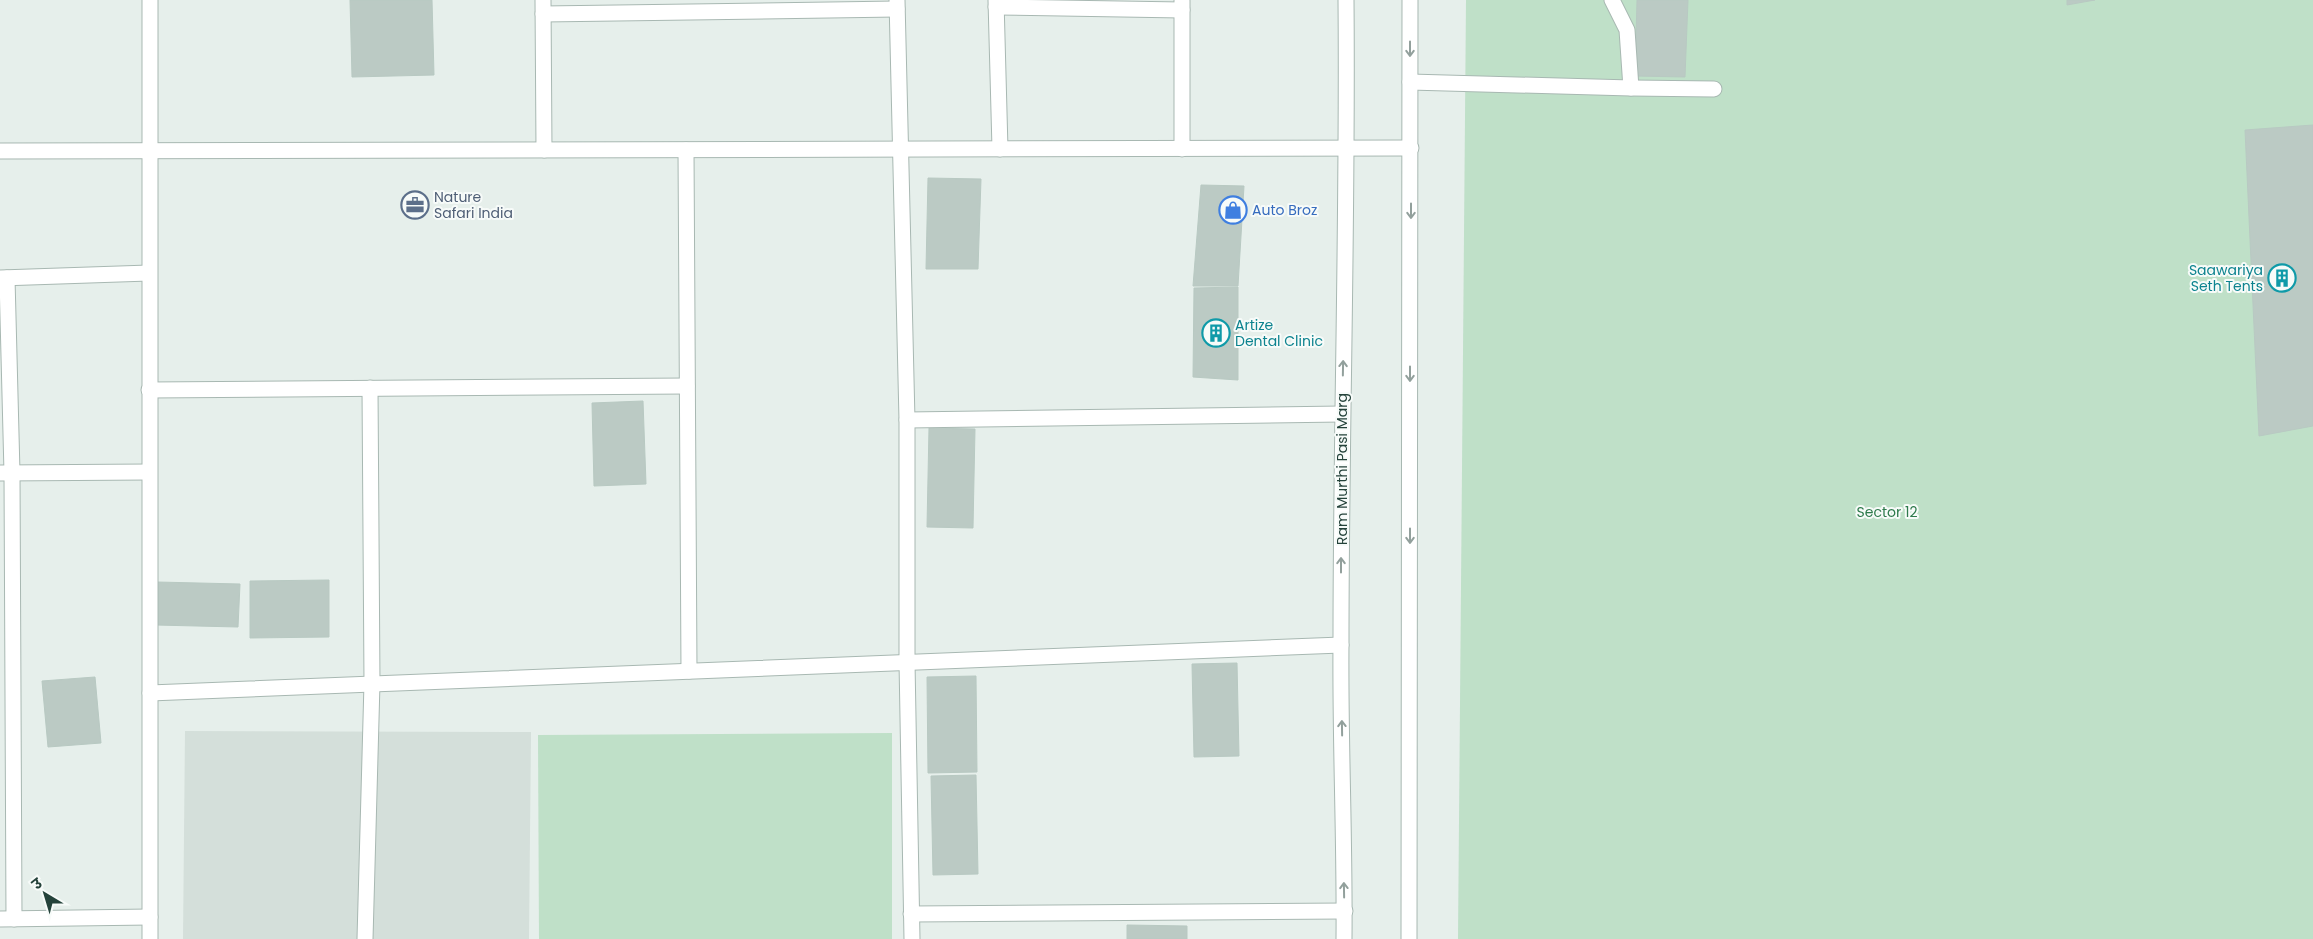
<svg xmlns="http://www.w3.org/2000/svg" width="2313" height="939" viewBox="0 0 2313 939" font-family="Poppins,'Noto Sans Devanagari',sans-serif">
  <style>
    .built { fill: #d4dfda }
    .green { fill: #bfe0c8 }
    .building { fill: #bbcac4; stroke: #b8c9c2 }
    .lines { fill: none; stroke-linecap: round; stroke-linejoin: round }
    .service-casing { stroke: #a8b8b2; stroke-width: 17 }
    .minor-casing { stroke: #a8b8b2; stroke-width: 17 }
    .tertiary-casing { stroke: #a8b8b2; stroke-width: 17 }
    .service { stroke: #fff; stroke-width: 15 }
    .minor { stroke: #fff; stroke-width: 15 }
    .tertiary { stroke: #fff; stroke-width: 15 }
    .oneway { stroke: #92a09c }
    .labels { text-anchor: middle; stroke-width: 4; stroke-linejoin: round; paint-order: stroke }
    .service-label { font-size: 14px; fill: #4e5e75; stroke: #f7fbf9; text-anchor: start }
    .shop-label { font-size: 14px; fill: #366cbe; stroke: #f7fbf9; text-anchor: start }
    .culture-label { font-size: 14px; fill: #0d838f; stroke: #f7fbf9; text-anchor: end }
    .street-label { font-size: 14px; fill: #24423a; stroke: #f7fbf9 }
    .park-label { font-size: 14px; fill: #2d7a4b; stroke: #f7fbf9 }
  </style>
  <rect width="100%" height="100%" fill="#e6efeb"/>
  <polygon class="built" points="185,731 531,732 529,939 183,939"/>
  <g class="green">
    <polygon points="1466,0 2313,0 2313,939 1458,939"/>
    <polygon points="892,733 892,939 539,939 538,735"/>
  </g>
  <g class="building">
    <polygon points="350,0 432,0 434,75 352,77"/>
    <polygon points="1637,0 1688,0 1685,77 1635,76"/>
    <polygon points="2067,0 2095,0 2067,5"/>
    <polygon points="2313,125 2313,426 2259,436 2245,130"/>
    <polygon points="928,178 981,179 978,269 926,269"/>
    <polygon points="1201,185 1244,186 1238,286 1193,286"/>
    <polygon points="1238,287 1238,380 1193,377 1194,288"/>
    <polygon points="643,401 646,484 594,486 592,403"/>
    <polygon points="929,428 975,429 973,528 927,527"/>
    <polygon points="329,580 329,637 250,638 250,581"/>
    <polygon points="157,582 240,584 238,627 156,625"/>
    <polygon points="1237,663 1239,756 1194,757 1192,664"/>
    <polygon points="976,676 977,772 928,773 927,677"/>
    <polygon points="95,677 101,743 48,747 42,681"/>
    <polygon points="976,775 978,874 933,875 931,776"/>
    <polygon points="1127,925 1187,926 1187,939 1127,939"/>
  </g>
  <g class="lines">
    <g class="service-casing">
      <g id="service">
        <polyline points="996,0 1000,149"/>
        <polyline points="1182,1 1182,149"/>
        <polyline points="996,7 1182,10"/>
        <polyline points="543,14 897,9"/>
        <polyline points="1410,82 1631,88 1627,30 1612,0"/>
        <polyline points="1631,88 1714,89"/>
        <polyline points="686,150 689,671"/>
        <polyline points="0,278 149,273"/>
        <polyline points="7,278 12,473 14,919"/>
        <polyline points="149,390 687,386"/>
        <polyline points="907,420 1342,414"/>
        <polyline points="0,473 149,472"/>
        <polyline points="911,914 1345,911"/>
        <polyline points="365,939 372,683 370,388"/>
      </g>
    </g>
    <g class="minor-casing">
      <g id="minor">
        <polyline points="150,0 150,939"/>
        <polyline points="543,0 544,150"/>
        <polyline points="897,0 907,420 907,662 912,939"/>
        <polyline points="0,151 1411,148"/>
        <polyline points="150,693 1341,645"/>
        <polyline points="0,919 150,917"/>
      </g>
    </g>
    <g class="tertiary-casing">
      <g id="tertiary">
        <path d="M1344,939C1345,840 1340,741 1341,642C1341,428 1348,214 1346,0"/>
        <polyline points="1409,939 1410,0"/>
      </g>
    </g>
    <use href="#service" class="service"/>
    <use href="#minor" class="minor"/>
    <use href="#tertiary" class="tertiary"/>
  </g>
  <defs><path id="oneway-shaft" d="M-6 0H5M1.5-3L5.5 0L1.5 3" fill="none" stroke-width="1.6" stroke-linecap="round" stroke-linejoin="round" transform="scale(1.25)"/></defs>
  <g class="oneway">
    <use href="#oneway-shaft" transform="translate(1410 49) rotate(90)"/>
    <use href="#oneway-shaft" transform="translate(1411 211) rotate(90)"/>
    <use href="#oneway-shaft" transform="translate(1343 368) rotate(-89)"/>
    <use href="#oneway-shaft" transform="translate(1410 374) rotate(90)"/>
    <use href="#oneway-shaft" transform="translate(1410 536) rotate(90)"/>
    <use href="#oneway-shaft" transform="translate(1341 565) rotate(-90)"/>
    <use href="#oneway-shaft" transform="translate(1342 728) rotate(-91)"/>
    <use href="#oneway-shaft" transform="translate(1344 890) rotate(-91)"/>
  </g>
  <defs>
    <g id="office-ring" transform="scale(1.4375)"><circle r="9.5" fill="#f7fbf9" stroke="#5c6f8a" stroke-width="1.5"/><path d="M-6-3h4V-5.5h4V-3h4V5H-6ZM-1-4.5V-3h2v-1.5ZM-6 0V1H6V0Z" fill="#5c6f8a"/></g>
    <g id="shop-ring" transform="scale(1.4375)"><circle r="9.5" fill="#f7fbf9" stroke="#3f7fe0" stroke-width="1.5"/><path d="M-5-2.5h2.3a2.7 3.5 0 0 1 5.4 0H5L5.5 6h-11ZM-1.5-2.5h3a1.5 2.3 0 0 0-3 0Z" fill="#3f7fe0"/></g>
    <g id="building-ring" transform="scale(1.4375)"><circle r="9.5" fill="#f7fbf9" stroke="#0f9aa8" stroke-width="1.5"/><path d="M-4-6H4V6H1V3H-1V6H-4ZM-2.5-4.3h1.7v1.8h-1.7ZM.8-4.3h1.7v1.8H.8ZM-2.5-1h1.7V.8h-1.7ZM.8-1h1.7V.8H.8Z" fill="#0f9aa8"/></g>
  </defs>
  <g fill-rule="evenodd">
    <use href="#office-ring" x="415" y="205"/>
    <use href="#shop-ring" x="1233" y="210"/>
    <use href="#building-ring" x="2282" y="278"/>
    <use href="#building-ring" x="1216" y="333"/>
  </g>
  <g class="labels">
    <g class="service-label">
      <text x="434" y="202">Nature<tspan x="434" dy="16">Safari India</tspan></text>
    </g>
    <g class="shop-label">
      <text x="1252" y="215">Auto Broz</text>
    </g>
    <g class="culture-label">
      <text x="2263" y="275">Saawariya<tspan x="2263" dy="16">Seth Tents</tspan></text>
      <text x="1235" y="330" text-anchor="start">Artize<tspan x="1235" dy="16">Dental Clinic</tspan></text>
    </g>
    <g class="street-label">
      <text transform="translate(1342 469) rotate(-90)" y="5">Ram Murthi Pasi Marg</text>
    </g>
    <g class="park-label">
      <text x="1887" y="517">Sector 12</text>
    </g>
  </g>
  <g transform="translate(45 894) rotate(322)" stroke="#f7fbf9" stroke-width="4" paint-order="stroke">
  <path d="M0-4L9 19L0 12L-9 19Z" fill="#24423a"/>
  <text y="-8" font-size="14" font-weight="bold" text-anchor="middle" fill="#24423a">उ</text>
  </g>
</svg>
